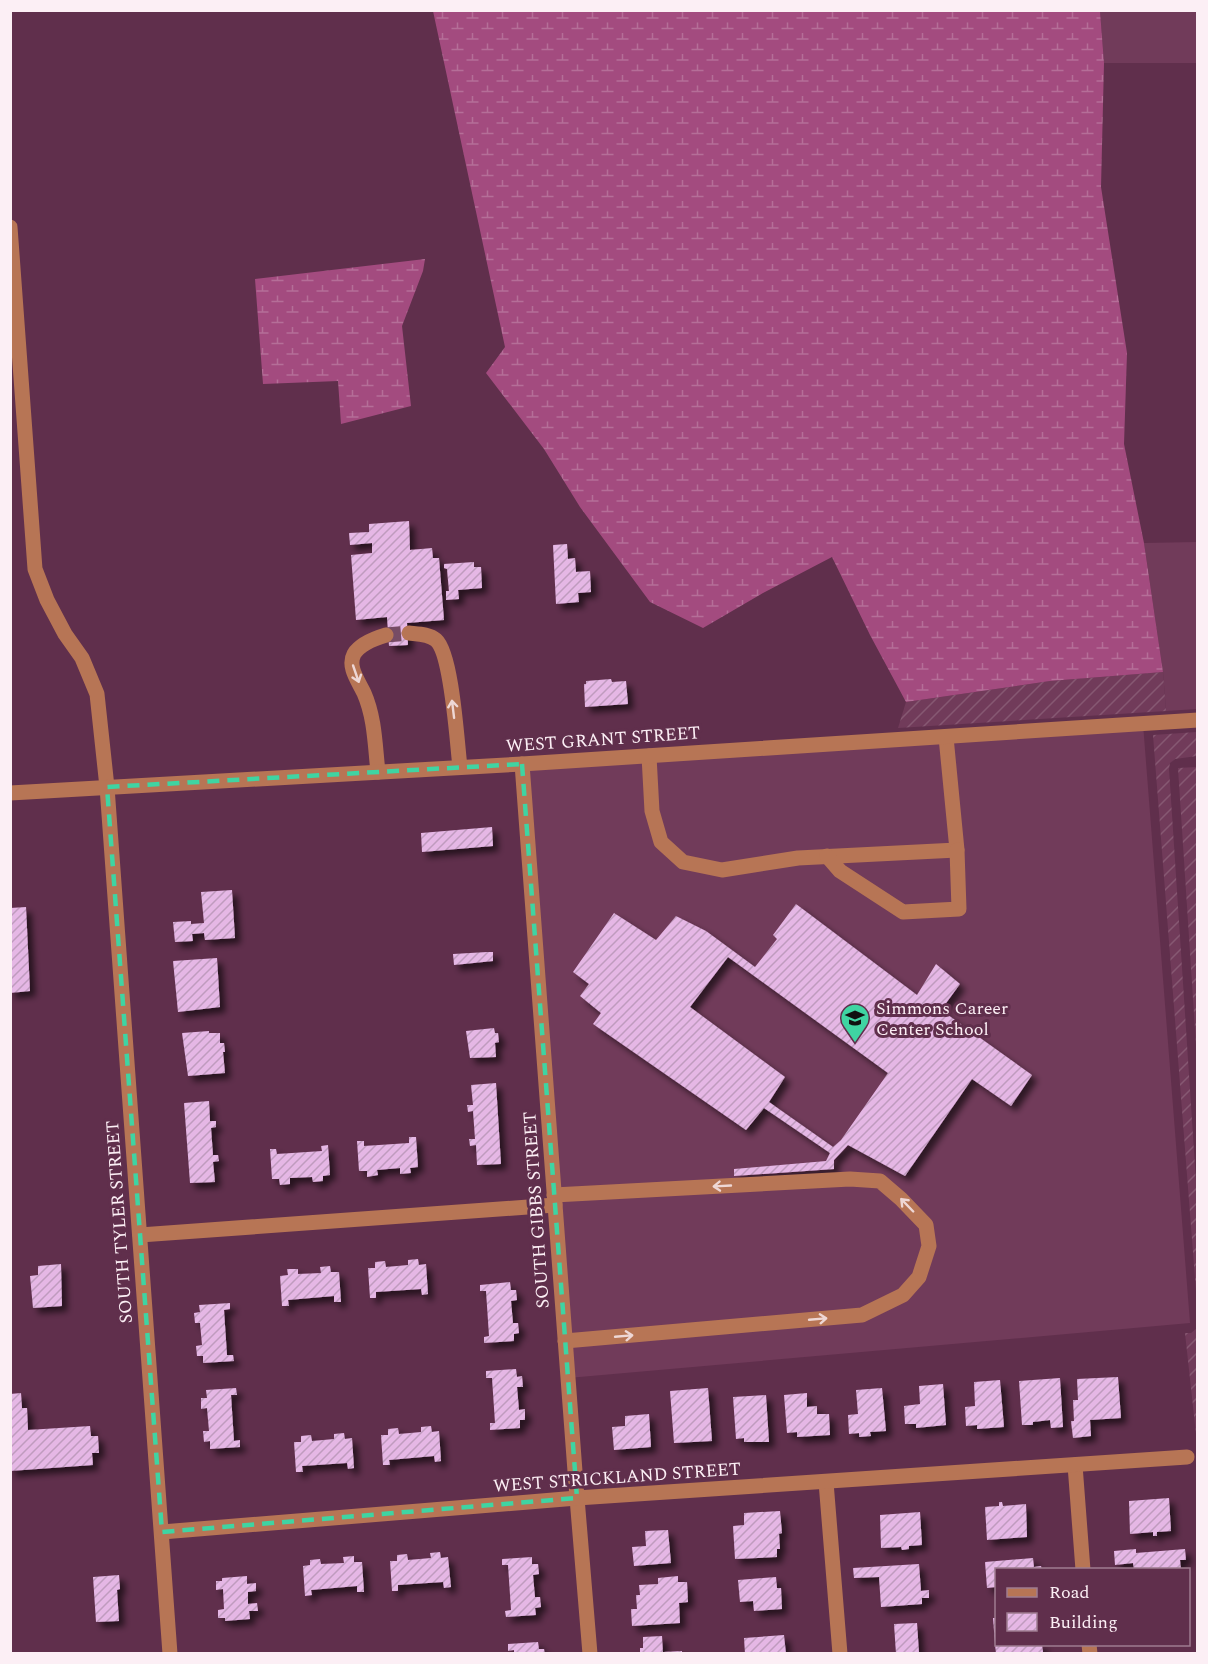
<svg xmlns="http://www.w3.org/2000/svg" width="1208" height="1664" viewBox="0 0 1208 1664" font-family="Spectral,serif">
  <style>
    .built { fill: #713b5a }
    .industrial { fill: url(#industrial-furrows) }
    .wetland { fill: url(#wetland-marsh) }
    .building { fill: url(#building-hatch); fill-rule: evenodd; filter: url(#shadow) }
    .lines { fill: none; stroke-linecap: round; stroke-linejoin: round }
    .minor-tunnel { stroke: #774c65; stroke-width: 15; stroke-dasharray: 15 8; stroke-linecap: butt }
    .minor { stroke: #b77555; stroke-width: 15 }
    .oneway { stroke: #eed7d5 }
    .marked { fill: none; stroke: #3fd4a2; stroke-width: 4.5; stroke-dasharray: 12 8; stroke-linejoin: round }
    .labels { text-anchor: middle; stroke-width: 6; stroke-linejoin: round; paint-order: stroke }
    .street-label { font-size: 18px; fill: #fceff5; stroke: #602f4c }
    .poi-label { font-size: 18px; fill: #fceff5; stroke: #602f4c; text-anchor: start }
  </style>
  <defs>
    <pattern id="industrial-furrows" width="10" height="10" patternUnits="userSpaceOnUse" patternTransform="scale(1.5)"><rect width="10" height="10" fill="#713b5a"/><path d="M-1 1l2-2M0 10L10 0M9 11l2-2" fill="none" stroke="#865872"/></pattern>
    <pattern id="wetland-marsh" width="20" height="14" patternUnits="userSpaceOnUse" patternTransform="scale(1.5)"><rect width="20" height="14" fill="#a34b7f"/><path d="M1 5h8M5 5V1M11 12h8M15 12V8" fill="none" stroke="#b56e98"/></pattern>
    <pattern id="building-hatch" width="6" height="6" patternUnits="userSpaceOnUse" patternTransform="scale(1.5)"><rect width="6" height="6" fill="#e5b7e5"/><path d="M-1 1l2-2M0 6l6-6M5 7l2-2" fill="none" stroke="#bf9bbe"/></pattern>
    <filter id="shadow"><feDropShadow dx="5.5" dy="5.5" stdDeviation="3" flood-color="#0009"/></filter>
  </defs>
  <rect width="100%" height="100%" fill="#602f4c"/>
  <g class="built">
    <polygon points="1100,11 1197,11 1197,63 1104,63"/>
    <polygon points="1197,542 1197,709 1166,711 1163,672 1144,543"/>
    <polygon points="1143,724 1190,1323 568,1378 522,764"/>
  </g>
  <g class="industrial">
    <polygon points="1163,672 1166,711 898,728 906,702 1050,681"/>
    <polygon points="1197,732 1197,756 1175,759 1170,763 1169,769 1197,1197 1197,1304 1153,735"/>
    <polygon points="1197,767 1198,767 1197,1060 1178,768"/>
    <polygon points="1197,1328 1197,1443 1185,1333 1191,1333"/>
  </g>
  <g class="wetland">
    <polygon points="433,11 1100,11 1104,63 1101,187 1127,353 1124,444 1144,543 1163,672 1050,681 906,702 870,635 832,557 763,593 703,628 650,602 580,507 544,449 486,373 505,347"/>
    <polygon points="425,259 423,271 402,326 411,406 341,424 338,381 263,384 255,279"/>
  </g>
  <g class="building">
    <polygon points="409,521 410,550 432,548 433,558 439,558 444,620 407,623 408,645 389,646 387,617 356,620 351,555 372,553 372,543 350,545 349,533 369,532 369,524"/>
    <polygon points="567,544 568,559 575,558 576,572 590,571 591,592 578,593 579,602 556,604 553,545"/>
    <polygon points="474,562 474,567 481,567 482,588 458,590 459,599 446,600 446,591 449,591 447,569 444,568 444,564"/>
    <polygon points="611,679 612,682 626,681 628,704 585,707 584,684 586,684 586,681"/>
    <polygon points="492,827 493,846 422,852 421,833"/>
    <polygon points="232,890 235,938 205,940 204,933 192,934 193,941 175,942 173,922 191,921 191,924 204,923 201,892"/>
    <path d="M796,904L917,995L936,964L960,984L941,1010L1032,1075L1011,1106L972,1079L905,1176L848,1145L834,1160V1169L734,1176V1169L826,1161L830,1153L764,1108L746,1130L593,1024L601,1013L580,996L589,984L573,972L614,913L656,940L676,916L706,931L755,967L777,939L773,935ZM728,957L888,1073L841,1140L833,1147L769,1102L785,1077L690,1007Z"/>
    <polygon points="26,907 30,991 10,993 10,908"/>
    <polygon points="487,952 493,952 493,961 454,965 453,954"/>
    <polygon points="217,958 220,1007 178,1012 173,961"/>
    <polygon points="494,1028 495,1033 498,1033 499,1042 495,1043 496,1057 470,1058 466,1031"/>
    <polygon points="209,1031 209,1033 220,1033 220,1043 224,1043 225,1052 223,1052 225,1073 188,1076 182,1033"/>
    <polygon points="496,1083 501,1164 477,1165 476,1145 470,1146 469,1139 475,1139 473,1111 468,1112 467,1105 473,1105 471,1085"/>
    <polygon points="209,1101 210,1121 216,1121 216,1127 211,1128 213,1155 218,1155 219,1161 213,1162 215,1182 190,1183 184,1103"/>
    <polygon points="409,1137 416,1137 418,1167 410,1168 411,1173 400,1174 400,1168 377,1170 378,1175 367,1177 367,1171 359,1171 357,1141 364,1141 364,1146 409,1143"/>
    <polygon points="328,1145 330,1175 323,1176 323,1181 313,1182 312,1177 290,1178 290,1184 280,1185 279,1179 272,1179 270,1149 276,1149 277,1154 322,1151 321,1146"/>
    <polygon points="418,1259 419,1265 426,1264 428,1294 422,1295 421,1289 376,1292 376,1298 370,1298 368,1268 375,1268 375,1262 385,1261 386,1267 408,1265 408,1260"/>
    <polygon points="61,1264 62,1306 33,1308 30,1276 38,1275 38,1266"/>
    <polygon points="330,1266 331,1272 339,1272 341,1302 334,1302 334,1296 288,1300 289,1306 282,1306 280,1276 288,1275 287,1269 298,1269 298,1274 321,1273 320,1267"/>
    <polygon points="510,1282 511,1290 516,1290 517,1300 511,1301 513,1323 518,1323 519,1333 514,1334 514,1341 484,1343 484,1337 489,1336 486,1291 480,1291 480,1285"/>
    <polygon points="230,1303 230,1309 224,1310 227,1355 233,1355 234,1361 203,1363 203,1356 197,1356 196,1346 202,1345 200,1323 195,1323 194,1313 200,1312 199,1305"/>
    <polygon points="516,1369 517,1377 522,1376 523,1387 517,1387 519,1410 525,1409 525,1420 520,1420 520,1428 490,1430 490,1423 495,1423 492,1378 486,1378 486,1371"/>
    <polygon points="1118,1377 1121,1418 1090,1420 1091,1436 1073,1438 1071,1421 1074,1421 1073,1400 1078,1400 1077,1379"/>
    <polygon points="1060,1378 1063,1427 1051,1428 1050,1420 1033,1422 1033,1425 1022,1425 1019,1381"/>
    <polygon points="1000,1380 1004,1427 977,1429 977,1425 966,1426 965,1407 975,1406 974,1382"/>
    <polygon points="943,1384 946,1425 916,1428 916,1424 905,1424 904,1406 920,1404 919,1386"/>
    <polygon points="236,1388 237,1395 231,1395 234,1441 240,1440 240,1447 210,1449 210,1441 204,1442 203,1431 209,1431 207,1408 201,1409 201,1398 207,1398 206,1390"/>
    <polygon points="708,1388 712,1441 674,1443 670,1391"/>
    <polygon points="882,1388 886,1431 870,1432 871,1436 859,1437 859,1433 849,1434 848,1415 858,1414 856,1390"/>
    <polygon points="21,1393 22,1408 27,1408 28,1430 90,1426 91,1436 98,1436 99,1453 92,1453 93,1465 10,1471 10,1394"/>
    <polygon points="807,1393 807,1407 817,1406 817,1414 829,1414 830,1435 797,1437 797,1432 787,1433 784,1395"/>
    <polygon points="766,1395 769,1442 744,1442 744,1438 736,1439 733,1397"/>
    <polygon points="649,1414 651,1447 614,1450 612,1427 625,1426 625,1416"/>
    <polygon points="431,1426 432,1432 439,1431 441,1461 435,1462 434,1456 389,1460 390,1465 383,1465 381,1435 388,1435 388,1429 398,1428 399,1434 421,1432 421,1427"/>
    <polygon points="344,1433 345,1439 352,1438 354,1468 348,1469 347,1463 302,1466 303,1472 296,1472 294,1442 301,1442 301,1436 311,1435 312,1441 334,1439 334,1434"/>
    <polygon points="1169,1498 1171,1531 1157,1532 1157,1536 1153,1536 1153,1532 1130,1534 1129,1501"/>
    <polygon points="999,1502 1002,1502 1003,1506 1026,1504 1027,1537 987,1540 985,1507 999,1506"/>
    <polygon points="780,1511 782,1533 779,1534 780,1549 777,1549 777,1557 735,1559 733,1526 744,1525 744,1513"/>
    <polygon points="920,1512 922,1545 909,1546 909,1549 902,1550 901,1547 881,1548 880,1515"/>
    <polygon points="668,1530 671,1563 634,1566 632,1547 646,1546 645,1531"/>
    <polygon points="1136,1549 1136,1553 1185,1549 1186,1560 1180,1560 1181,1570 1134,1570 1133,1563 1115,1565 1114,1551"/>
    <polygon points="440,1552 441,1558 448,1557 451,1587 444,1588 443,1582 398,1585 398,1591 392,1591 390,1561 397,1561 397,1555 407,1554 408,1560 431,1558 430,1553"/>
    <polygon points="354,1556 354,1562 362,1562 364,1592 357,1592 357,1586 311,1590 312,1595 305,1596 303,1566 310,1565 310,1560 320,1559 321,1564 344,1563 343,1557"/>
    <polygon points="532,1557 532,1564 538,1564 539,1574 533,1575 535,1597 540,1597 541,1607 535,1608 536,1615 506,1617 505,1611 511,1610 508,1565 502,1565 502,1559"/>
    <polygon points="1033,1558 1034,1567 1041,1566 1042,1570 996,1570 996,1587 987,1588 985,1562"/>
    <polygon points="919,1564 921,1591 929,1590 929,1598 922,1598 922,1604 881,1607 879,1577 854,1578 853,1568"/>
    <polygon points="119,1575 120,1589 117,1590 119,1621 96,1622 93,1577"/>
    <polygon points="247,1576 247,1584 256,1583 256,1591 248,1592 248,1604 257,1603 258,1611 249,1611 250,1619 225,1621 225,1618 218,1618 218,1610 224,1609 223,1589 216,1590 216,1581 222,1581 222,1578"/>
    <polygon points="678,1576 678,1582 687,1582 688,1602 679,1603 680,1623 632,1626 631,1609 637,1609 636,1595 640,1595 639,1585 658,1584 658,1578"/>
    <polygon points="776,1577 777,1588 781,1588 782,1609 754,1611 753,1601 740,1602 738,1580"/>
    <polygon points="993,1618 996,1618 996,1644 995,1644"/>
    <polygon points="917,1623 919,1653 896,1654 894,1624"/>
    <polygon points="784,1635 786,1654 745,1654 744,1638"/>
    <polygon points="662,1636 663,1654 640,1654 640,1648 643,1648 643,1637"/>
    <polygon points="538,1642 539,1649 544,1649 545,1654 514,1654 514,1650 508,1651 508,1644"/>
    <polygon points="995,1644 1042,1644 1043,1652 996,1654"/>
    <polygon points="682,1651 682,1654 664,1654 664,1652"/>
  </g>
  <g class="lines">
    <polyline class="minor-tunnel" points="386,635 409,633"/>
    <g class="minor">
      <polyline points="10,227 35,569 47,600 65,634 82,658 97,694 107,787 170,1654"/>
      <path d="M409,633C418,634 429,634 436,640C452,654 457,743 460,767"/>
      <polyline points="649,756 652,811 661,842 683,862 722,870 798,858 957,850 946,737"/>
      <polyline points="522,764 577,1498 590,1654"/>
      <path d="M378,772C375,746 375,718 364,693C359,682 347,667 354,654C360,644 376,638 386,635"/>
      <polyline points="10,793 522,764 1198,720"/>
      <polyline points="827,856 840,871 903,912 959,909 957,850"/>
      <polyline points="554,1195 850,1179 880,1181 901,1199 926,1225 929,1246 919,1277 903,1295 862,1315 565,1341"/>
      <polyline points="140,1235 555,1205"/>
      <polyline points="1075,1465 1083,1570"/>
      <polyline points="826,1482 840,1654"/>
      <polyline points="162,1532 577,1498 1187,1457"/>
      <polyline points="1089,1644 1090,1654"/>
    </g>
  </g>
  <defs><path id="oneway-shaft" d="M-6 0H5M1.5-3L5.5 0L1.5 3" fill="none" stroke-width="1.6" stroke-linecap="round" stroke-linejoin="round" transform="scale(1.5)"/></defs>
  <g class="oneway">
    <use href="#oneway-shaft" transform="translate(356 674) rotate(71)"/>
    <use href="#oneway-shaft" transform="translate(453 709) rotate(-97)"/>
    <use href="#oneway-shaft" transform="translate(722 1186) rotate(177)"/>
    <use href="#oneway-shaft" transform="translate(907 1205) rotate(-134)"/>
    <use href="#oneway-shaft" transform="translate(818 1319) rotate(-5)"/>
    <use href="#oneway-shaft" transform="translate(624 1336) rotate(-5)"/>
  </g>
  <path class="marked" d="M522,764L577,1498L162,1532L107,787Z"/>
  <defs>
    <g id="school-pin" transform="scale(1.5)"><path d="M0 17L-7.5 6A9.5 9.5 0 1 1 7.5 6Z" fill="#3fd4a2" stroke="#602f4c"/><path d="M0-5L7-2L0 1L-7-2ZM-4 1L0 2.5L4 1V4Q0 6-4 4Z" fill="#111"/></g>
  </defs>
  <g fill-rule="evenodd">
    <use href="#school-pin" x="855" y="1018"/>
  </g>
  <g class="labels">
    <g class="street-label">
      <text transform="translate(603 739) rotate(-4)" y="6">WEST GRANT STREET</text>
      <text transform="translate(536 1210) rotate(-94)" y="6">SOUTH GIBBS STREET</text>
      <text transform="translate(119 1222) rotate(-94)" y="6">SOUTH TYLER STREET</text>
      <text transform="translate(617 1477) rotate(-4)" y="6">WEST STRICKLAND STREET</text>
    </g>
    <g class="poi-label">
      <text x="876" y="1014">Simmons Career<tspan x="876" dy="21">Center School</tspan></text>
    </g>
  </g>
  <rect width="1208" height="1664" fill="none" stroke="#fceff5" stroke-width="24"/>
  <rect x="995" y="1568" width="195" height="78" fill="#602f4c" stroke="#9e7c90" stroke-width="1.5"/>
  <rect x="1007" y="1588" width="30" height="9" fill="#b77555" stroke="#9e7c90" stroke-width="1.5"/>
  <text x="1049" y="1598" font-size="18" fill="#fceff5">Road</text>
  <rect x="1007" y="1613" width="30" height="18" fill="url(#building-hatch)" stroke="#9e7c90" stroke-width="1.5"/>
  <text x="1049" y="1628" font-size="18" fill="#fceff5">Building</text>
</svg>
